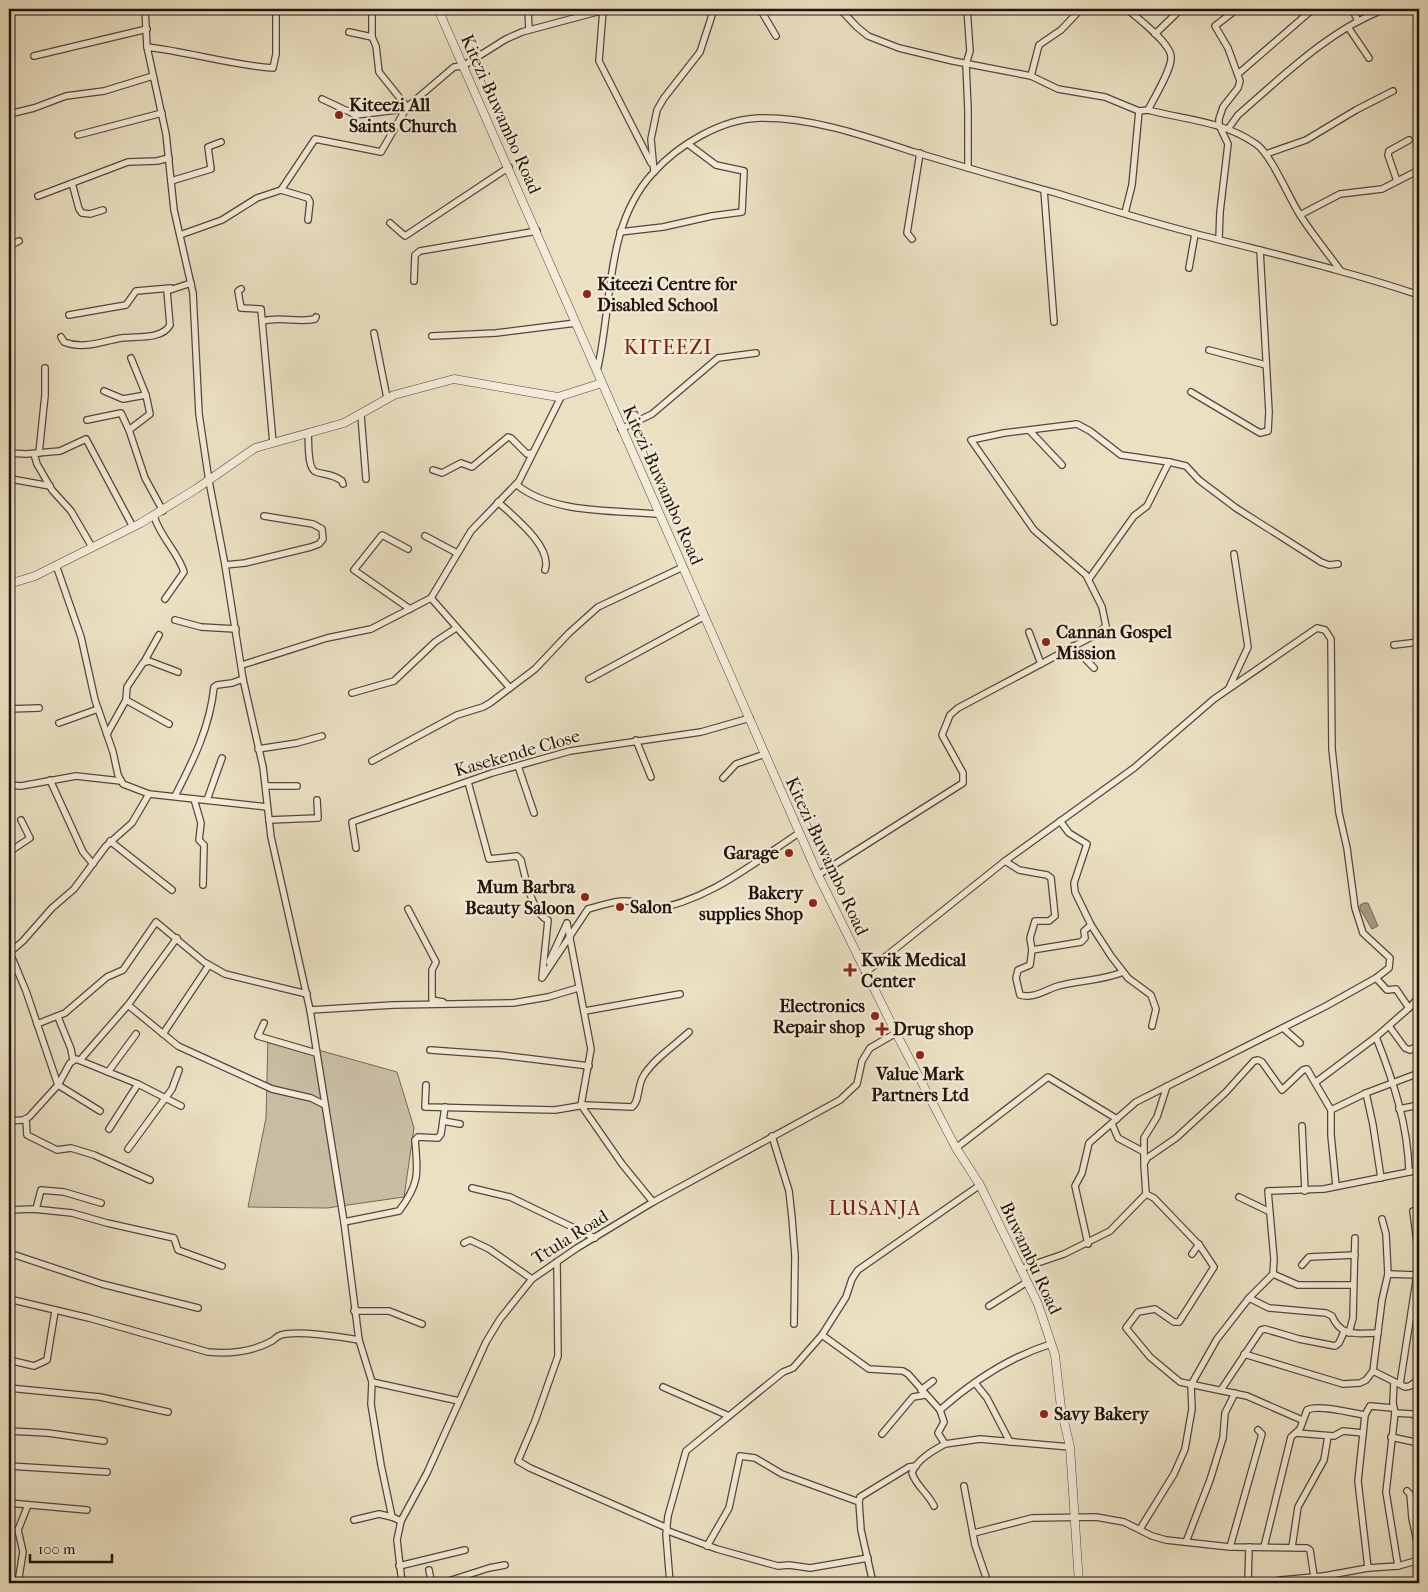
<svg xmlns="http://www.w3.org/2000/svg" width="1428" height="1592" viewBox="0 0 1428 1592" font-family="'IM FELL French Canon',serif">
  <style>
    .green { fill: #c8bda3; stroke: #746857 }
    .water { fill: #a69b84; stroke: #706554 }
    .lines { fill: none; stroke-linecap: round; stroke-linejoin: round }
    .minor-casing { stroke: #524739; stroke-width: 8 }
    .tertiary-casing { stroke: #524739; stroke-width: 9 }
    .minor { stroke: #f2ebd7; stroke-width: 5.5 }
    .tertiary { stroke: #f2ebd7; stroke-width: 8 }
    .poi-dot { fill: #8f2418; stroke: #f2ebd7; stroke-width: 2 }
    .labels { text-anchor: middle; stroke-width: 4.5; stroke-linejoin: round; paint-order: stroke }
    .poi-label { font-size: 18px; font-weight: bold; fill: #1f140b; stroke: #f2ebd7; text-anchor: start }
    .street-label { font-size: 18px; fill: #1f140b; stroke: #f2ebd7 }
    .quarter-label { font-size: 20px; letter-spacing: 1px; fill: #7a1f14; stroke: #f2ebd7 }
  </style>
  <rect width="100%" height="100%" fill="#ebe0c2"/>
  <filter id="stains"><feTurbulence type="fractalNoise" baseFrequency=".004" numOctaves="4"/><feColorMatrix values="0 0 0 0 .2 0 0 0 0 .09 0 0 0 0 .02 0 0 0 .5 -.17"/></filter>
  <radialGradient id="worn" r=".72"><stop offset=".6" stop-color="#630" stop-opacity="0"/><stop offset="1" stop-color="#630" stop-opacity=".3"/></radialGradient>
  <polygon class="green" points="268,1036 397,1072 414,1128 404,1197 327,1208 248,1207 266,1118"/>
  <polygon class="water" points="1364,903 1368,903 1378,926 1372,929 1360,909 1360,905"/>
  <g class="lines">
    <g class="minor-casing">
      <g id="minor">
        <polyline points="145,9 147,47 166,134 174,210 193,293 199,414 209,481 225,565 243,679 263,767 271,837 310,1010 344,1222 359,1340 372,1382 371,1404 381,1465 392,1517 401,1521"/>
        <polyline points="372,9 372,37"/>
        <polyline points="528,9 529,30"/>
        <polyline points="760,9 776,36"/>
        <path d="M840,9L857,27L868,36L899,48L953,61L1031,76L1058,89L1105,97L1139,111L1148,110C1186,120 1223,121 1256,144C1271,154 1289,198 1300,215C1312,234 1327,252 1340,270"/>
        <polyline points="967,9 970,51 966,64 968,110 968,168"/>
        <path d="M1127,9C1137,18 1171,43 1171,57C1172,69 1154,98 1148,110"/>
        <polyline points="1352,9 1358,21"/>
        <polyline points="603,10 599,61 651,163"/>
        <polyline points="1348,27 1369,58"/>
        <polyline points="349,32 372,37 376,46 379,72 407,107"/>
        <polyline points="1155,34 1181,9"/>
        <path d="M147,47C190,52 230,65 273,68L276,54V9"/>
        <polyline points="34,56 147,29"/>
        <polyline points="1238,74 1313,9"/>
        <polyline points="1031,76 1039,45 1061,30 1081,9"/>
        <polyline points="322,99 356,115 405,109"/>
        <polyline points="9,114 34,108 66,96 104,91 153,76"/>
        <path d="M1228,129L1238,115C1283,76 1329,30 1385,9"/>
        <polyline points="78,135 162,113"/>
        <polyline points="1266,154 1306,140 1356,110 1393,91"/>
        <polyline points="654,172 651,139 657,110 664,98 700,52 714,9"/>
        <polyline points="171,181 211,169 208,147 221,142"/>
        <polyline points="1397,181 1388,155 1389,151 1409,140"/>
        <polyline points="72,183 79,209 82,213 90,214 103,210"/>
        <polyline points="281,190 308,198 310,202 308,220"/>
        <polyline points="1044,190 1054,322"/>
        <polyline points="38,196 128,162 157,161 169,158"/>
        <polyline points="1125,213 1132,185 1139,111"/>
        <polyline points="1300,215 1340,194 1382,189 1419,170"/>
        <polyline points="390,223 405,236 509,167"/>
        <polyline points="620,232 663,227 712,216 742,212 744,171 716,165 688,144"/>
        <polyline points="180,235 222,220 257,198 281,190 315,139 381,152 407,107 454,67 463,66 506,39 522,32 608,9"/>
        <polyline points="912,239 907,233 920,153"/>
        <polyline points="1219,239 1220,212 1228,144 1219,125 1219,119 1223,107 1238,88 1240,81 1228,48 1215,26 1237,9"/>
        <polyline points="9,246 19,241"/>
        <polyline points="1189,268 1195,234"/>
        <polyline points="414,281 415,255 420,251 537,231"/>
        <polyline points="241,289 238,291 241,308 261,309 273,443"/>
        <polyline points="69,315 126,305 136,291 171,288"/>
        <path d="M263,321C281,316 297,323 315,319L316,317"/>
        <polyline points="374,333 387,398"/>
        <polyline points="432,336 496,333 576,323"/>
        <path d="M61,337L64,342C84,350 102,341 122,338C136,336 162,340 170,325L167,291L191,283"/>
        <polyline points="1209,350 1266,365"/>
        <polyline points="131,358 146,395 150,414 129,430 145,478 163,511"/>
        <path d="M597,371C613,305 604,226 653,173C678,145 721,119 760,118C811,117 865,136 914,152C961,166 1008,180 1056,193C1101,207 1147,221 1193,233C1269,253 1345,270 1419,295"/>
        <polyline points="9,382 10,370"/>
        <polyline points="104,391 123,399 146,395"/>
        <polyline points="1191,392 1260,433 1268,431 1269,412 1260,250"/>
        <polyline points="361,415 366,479"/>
        <polyline points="87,420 121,413 129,430"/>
        <polyline points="621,429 652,414 718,358 756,353"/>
        <polyline points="1030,431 1062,465"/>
        <path d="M308,434C309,442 307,469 316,472C326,475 333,474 342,481L343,484"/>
        <polyline points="9,453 26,454 60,451 86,439 133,527"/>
        <polyline points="39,453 45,395 45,368"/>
        <polyline points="34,454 37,464 52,490 71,511 92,547"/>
        <polyline points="433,470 442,473 461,463 472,467 508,437 511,438 527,454 532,453"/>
        <polyline points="11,479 50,486"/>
        <path d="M517,485C553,514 614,510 658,514"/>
        <polyline points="1417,488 1419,487"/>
        <path d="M498,502C513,516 553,547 545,570"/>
        <path d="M154,516C160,537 178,552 184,572L165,599"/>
        <polyline points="425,536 457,553"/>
        <polyline points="408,549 382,535 354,570 410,609"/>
        <polyline points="56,565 81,637 95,700 113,752 118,775 123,784 149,794 267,807"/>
        <polyline points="225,565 245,563 311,547 319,544 323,539 322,529 313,524 264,516"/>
        <polyline points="1089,579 1134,516 1147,506 1169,462 1186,466 1199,480 1236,508 1321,562 1329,565 1338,564"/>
        <polyline points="431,598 510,688"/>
        <polyline points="175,620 201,627 236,629"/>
        <polyline points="1029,632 1041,664"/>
        <polyline points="1394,645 1419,642"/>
        <polyline points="1073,646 1094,668"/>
        <polyline points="144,662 159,635"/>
        <polyline points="242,665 327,638 371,629 431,598 471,531 519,481 561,397"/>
        <polyline points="589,679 705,616"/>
        <polyline points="1229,688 1248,647 1234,554"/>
        <polyline points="352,693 394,681 435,642 456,628"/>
        <polyline points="126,700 169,724"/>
        <polyline points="9,709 39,708"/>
        <polyline points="59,723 98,709"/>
        <polyline points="107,734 126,700 127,687 143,663 149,661 178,672"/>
        <polyline points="636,740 651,777"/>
        <polyline points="258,749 297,743 322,736"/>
        <polyline points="372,761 457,715 483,707 490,703 535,669 569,633 598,607 683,567"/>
        <polyline points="518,766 534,813"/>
        <polyline points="723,778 736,764 765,754"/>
        <polyline points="50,780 83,852 93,864"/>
        <path d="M468,782L489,859L517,856L521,860C525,876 532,914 548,920L542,978L588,909C601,906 620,898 633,902C639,904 642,911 650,910C707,902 752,864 799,833"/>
        <polyline points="9,785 21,786 76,776 121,781"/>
        <polyline points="266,786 297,786"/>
        <path d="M175,796C193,761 210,727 214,687L217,685L232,683L243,679"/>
        <polyline points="194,799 201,823 199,840 204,845 203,885"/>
        <polyline points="207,800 222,758"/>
        <polyline points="269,820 318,818 317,800"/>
        <polyline points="1060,821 1069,833 1087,844 1074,883 1075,892 1091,925 1111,956 1128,978 1151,995 1156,1009 1152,1026"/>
        <polyline points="110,841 172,890"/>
        <polyline points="356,848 352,822 492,773 570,751 701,732 750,718"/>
        <polyline points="9,852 30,838 21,820"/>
        <polyline points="1005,861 1019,870 1047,875 1051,878 1055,916 1049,921 1035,921 1030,938 1032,950"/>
        <polyline points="818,875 963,783 963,773 942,735 950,715 958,708 1095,635 1106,626 1102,607 1086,575 1034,530 971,440 1004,433 1077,424 1090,431 1121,455 1169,462"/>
        <polyline points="408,909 436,962 432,970 432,1000 443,1002"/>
        <path d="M1091,925L1084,931L1085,938L1081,942L1032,950L1030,965L1018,970L1016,978L1020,995C1034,999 1045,990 1058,986C1079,980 1102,981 1123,972"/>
        <polyline points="9,953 23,941 52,908 74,889 106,846 132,823 149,794"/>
        <polyline points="10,953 26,991 58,1085 100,1111"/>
        <polyline points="549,962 567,923 591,1049 581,1105 622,1164 653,1202"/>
        <polyline points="865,973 1005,861 1134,768 1214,699 1317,628 1325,630 1331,639 1332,749 1339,813 1347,848 1355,908 1363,933 1390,958 1389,968 1376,978 1326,1006 1136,1102 1089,1143 1082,1173 1075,1186 1088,1244"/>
        <polyline points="128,1005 178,1046 272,1089 311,1098 325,1105"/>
        <polyline points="1409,1008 1419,997"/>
        <polyline points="310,1010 393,1005 513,1003 548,997 578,988"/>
        <polyline points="585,1011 680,994"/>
        <polyline points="58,1017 71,1049 73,1060"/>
        <polyline points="264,1023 258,1036 316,1053"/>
        <polyline points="37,1024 65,1013 107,977 123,970 156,922 204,962 225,974 307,994"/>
        <polyline points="1389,1026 1405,1048 1410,1050 1419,1045"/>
        <polyline points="1283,1028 1300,1043"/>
        <polyline points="163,1034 209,965"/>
        <path d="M1376,1037C1393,1080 1408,1125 1409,1172"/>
        <polyline points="430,1050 500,1055 589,1066"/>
        <polyline points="81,1059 128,1005 177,938"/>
        <polyline points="108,1072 136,1034"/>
        <polyline points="1316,1082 1376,1037 1409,1008 1396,989 1387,990 1376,978"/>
        <path d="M426,1085L425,1107L555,1110L585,1105L632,1107C640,1101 637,1085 644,1075C655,1058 674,1046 689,1032"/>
        <polyline points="1366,1093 1373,1125 1381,1178"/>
        <polyline points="1399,1109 1419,1105"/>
        <polyline points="26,1119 27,1135 57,1150 71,1148 94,1155 150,1180"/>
        <polyline points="9,1121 23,1120 29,1117 58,1085 70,1063 76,1059 138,1084 181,1106"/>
        <polyline points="443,1121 460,1124"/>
        <polyline points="1112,1124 1118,1138 1144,1152"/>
        <polyline points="1302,1126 1305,1191"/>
        <polyline points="109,1129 138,1084"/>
        <polyline points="772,1136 789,1191 792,1218 795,1256 794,1324"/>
        <polyline points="956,1148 1048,1077 1117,1119"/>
        <polyline points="128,1149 172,1089 179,1070"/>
        <polyline points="1144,1161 1144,1138 1157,1117 1167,1086"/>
        <polyline points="980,1185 858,1270 852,1279 846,1297 822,1335 869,1369 903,1371 908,1374 940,1410 944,1422 938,1433 945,1444 980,1439 1070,1447"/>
        <polyline points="1336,1186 1331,1135 1331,1110 1366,1093 1419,1073"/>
        <polyline points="472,1188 510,1197 595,1238"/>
        <polyline points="1146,1194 1144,1164 1147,1158 1176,1138 1226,1092 1254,1061 1258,1060 1262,1062 1282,1090 1303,1070 1307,1069 1331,1110"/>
        <polyline points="1239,1197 1268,1211"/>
        <polyline points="36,1209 41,1190 64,1192 101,1203"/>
        <polyline points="9,1210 33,1209 72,1213 107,1223 174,1238 178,1250 222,1266"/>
        <polyline points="1382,1219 1386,1234 1388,1274"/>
        <path d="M344,1222L399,1211C420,1183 418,1173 415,1140L418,1137L438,1138L441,1134L445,1107"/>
        <polyline points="464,1243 470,1240 489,1249 532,1279"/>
        <polyline points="9,1253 102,1284 198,1308"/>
        <polyline points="1192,1254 1199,1244"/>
        <polyline points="557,1262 558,1356 535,1421 518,1461 530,1468 667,1528"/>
        <polyline points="1302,1265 1309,1257 1355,1255"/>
        <polyline points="1020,1269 1064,1254 1110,1231 1146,1194 1154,1198 1200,1246 1214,1267 1179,1322 1174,1322 1155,1309 1138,1312 1126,1328 1150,1357 1180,1382 1247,1396 1302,1420"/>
        <polyline points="1273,1274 1298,1285 1353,1285"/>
        <path d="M1249,1298L1269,1308L1326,1313L1332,1316C1341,1338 1358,1333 1378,1333"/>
        <path d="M9,1299L89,1318L208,1352C229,1354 252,1352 272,1341C275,1339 277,1336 281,1335C296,1330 342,1337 359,1340"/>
        <polyline points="989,1306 1027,1282"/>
        <polyline points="354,1311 389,1311 422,1324"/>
        <polyline points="1349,1333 1353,1318 1355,1238"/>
        <polyline points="1244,1354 1343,1384 1360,1383 1366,1380 1373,1371 1382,1300 1388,1274 1417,1275"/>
        <polyline points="9,1360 34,1366 47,1360 55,1311"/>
        <polyline points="1373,1371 1405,1387 1410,1386 1419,1379"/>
        <polyline points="372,1382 459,1401"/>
        <polyline points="1394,1382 1393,1403 1395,1413 1386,1492 1398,1566"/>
        <polyline points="975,1383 987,1398 1010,1442"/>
        <polyline points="1400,1384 1417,1275 1418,1251 1413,1211"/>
        <polyline points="663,1387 729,1416"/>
        <polyline points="9,1388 100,1397 168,1412"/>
        <polyline points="921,1390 933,1381"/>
        <polyline points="1221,1390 1261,1330 1265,1329 1299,1339 1335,1346 1339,1343 1344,1332"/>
        <path d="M940,1410C973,1381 1009,1357 1051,1344"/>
        <polyline points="1395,1413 1412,1414 1419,1417"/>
        <polyline points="9,1431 48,1433 104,1441"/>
        <polyline points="1296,1433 1334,1436 1343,1431 1363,1433"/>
        <polyline points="882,1434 913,1397 925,1395"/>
        <polyline points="1391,1437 1419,1443"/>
        <polyline points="9,1466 107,1472"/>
        <polyline points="964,1486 975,1545 988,1583"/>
        <polyline points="1407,1491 1410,1494 1412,1518 1419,1551"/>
        <polyline points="859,1502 860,1497 909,1467 916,1466"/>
        <polyline points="9,1503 87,1510"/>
        <path d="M934,1506C928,1493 916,1486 912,1473C916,1460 934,1450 945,1444"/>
        <polyline points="354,1520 379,1514 392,1517"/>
        <polyline points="1140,1529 1174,1474 1185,1449 1192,1409 1191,1385 1217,1339 1249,1298 1273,1274 1274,1259 1268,1191 1324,1189 1419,1170"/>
        <polyline points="668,1531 717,1549 778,1566 789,1565 810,1568 868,1558"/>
        <polyline points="974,1533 1032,1518 1096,1517 1124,1522 1152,1536 1166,1540 1230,1547 1307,1548 1310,1550 1315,1583"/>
        <polyline points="1186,1542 1210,1480 1223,1438 1225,1413 1235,1393"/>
        <polyline points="707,1546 729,1508 740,1456 755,1458 782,1474 859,1502 861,1530 873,1583"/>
        <polyline points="1230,1547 1262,1434 1258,1430"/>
        <path d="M1264,1547L1291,1437L1300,1429L1307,1410C1318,1404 1351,1413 1365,1415"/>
        <polyline points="1292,1547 1298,1507 1324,1460 1328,1436"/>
        <polyline points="399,1566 465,1550"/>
        <polyline points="1368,1568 1358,1481 1365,1415 1370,1406 1393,1408"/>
        <polyline points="1324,1576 1336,1583"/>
        <polyline points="18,1583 23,1552 18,1530 28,1505"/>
        <polyline points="402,1583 397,1540 401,1521 427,1473 486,1342 500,1319 532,1279 577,1248 653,1202 840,1100 857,1084 862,1061 870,1048 896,1033"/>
        <polyline points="427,1583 431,1580 429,1570"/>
        <polyline points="442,1583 489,1568 505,1565"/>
        <polyline points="670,1583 666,1534 668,1516 686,1451 783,1372 793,1368 822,1335"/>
        <polyline points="1248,1583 1249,1547"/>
        <polyline points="1265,1583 1281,1580 1324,1576 1368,1568 1398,1566 1419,1560"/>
      </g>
    </g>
    <g class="tertiary-casing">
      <g id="tertiary">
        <polyline points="438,9 818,875 896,1033 956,1148 980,1185 1038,1304 1055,1355 1061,1408 1070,1447 1079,1583"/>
        <polyline points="9,584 35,576 141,523 196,489 255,448 344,423 394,395 454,379 558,397 602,383"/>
      </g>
    </g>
    <use href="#minor" class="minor"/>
    <use href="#tertiary" class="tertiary"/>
  </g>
  <g class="poi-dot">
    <circle cx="339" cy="115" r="5"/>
    <circle cx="587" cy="294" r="5"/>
    <circle cx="1046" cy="642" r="5"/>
    <circle cx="789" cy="853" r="5"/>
    <circle cx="585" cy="897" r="5"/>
    <circle cx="813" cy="903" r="5"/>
    <circle cx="620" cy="907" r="5"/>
    <path d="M847.5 962.5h5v5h5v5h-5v5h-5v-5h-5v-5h5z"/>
    <circle cx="875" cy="1016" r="5"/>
    <path d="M879.5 1021.5h5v5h5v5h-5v5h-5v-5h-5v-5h5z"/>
    <circle cx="920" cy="1055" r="5"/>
    <circle cx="1044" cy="1414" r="5"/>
  </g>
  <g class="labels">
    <g class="poi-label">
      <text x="349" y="111">Kiteezi All<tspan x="349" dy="21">Saints Church</tspan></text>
      <text x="597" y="290">Kiteezi Centre for<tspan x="597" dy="21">Disabled School</tspan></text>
      <text x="1056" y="638">Cannan Gospel<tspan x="1056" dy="21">Mission</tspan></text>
      <text x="779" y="859" text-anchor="end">Garage</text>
      <text x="575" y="893" text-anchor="end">Mum Barbra<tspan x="575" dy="21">Beauty Saloon</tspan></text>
      <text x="803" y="899" text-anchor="end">Bakery<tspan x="803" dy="21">supplies Shop</tspan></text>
      <text x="630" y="913">Salon</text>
      <text x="861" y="966">Kwik Medical<tspan x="861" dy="21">Center</tspan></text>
      <text x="865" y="1012" text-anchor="end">Electronics<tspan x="865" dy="21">Repair shop</tspan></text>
      <text x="893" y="1035">Drug shop</text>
      <text x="920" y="1080" text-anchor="middle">Value Mark<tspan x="920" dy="21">Partners Ltd</tspan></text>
      <text x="1054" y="1420">Savy Bakery</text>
    </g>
    <g class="street-label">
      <text transform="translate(501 114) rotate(66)" y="6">Kitezi-Buwambo Road</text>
      <text transform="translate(663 485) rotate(66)" y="6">Kitezi-Buwambo Road</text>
      <text transform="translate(517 753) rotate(-16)" y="6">Kasekende Close</text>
      <text transform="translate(827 856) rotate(65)" y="6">Kitezi-Buwambo Road</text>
      <text transform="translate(570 1237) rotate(-32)" y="6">Ttula Road</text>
      <text transform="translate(1031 1258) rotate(65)" y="6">Buwambu Road</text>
    </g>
    <g class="quarter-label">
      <text x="668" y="354">KITEEZI</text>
      <text x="875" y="1215">LUSANJA</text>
    </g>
  </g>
  <rect width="1428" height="1592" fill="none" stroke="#ebe0c2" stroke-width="30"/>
  <rect x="10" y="10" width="1408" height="1572" fill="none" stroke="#1f140b" stroke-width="2.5"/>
  <rect x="15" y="15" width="1398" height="1562" fill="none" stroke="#1f140b"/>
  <path d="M30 1554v8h82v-8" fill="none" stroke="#1f140b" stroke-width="2.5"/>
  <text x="38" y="1554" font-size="15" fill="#1f140b" stroke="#f2ebd7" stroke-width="4" paint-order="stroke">100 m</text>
  <rect width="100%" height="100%" filter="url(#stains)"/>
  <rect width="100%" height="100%" fill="url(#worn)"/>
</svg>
